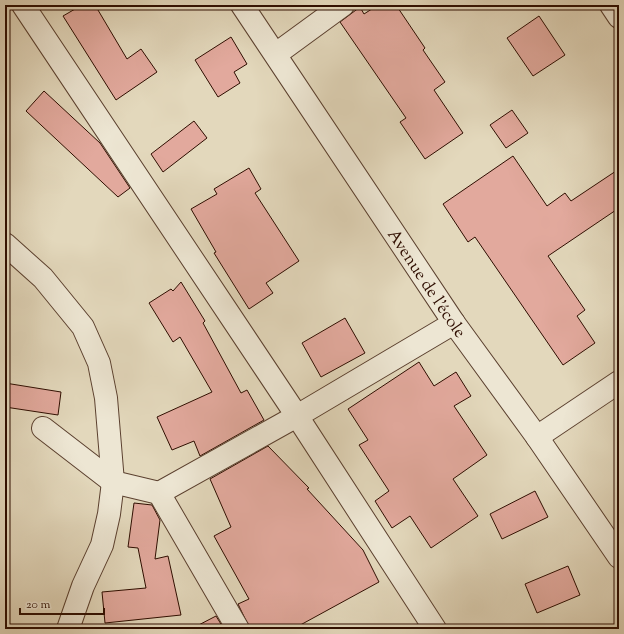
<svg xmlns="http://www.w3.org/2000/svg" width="624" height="634" viewBox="0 0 624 634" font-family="'Sorts Mill Goudy',serif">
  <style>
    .building { fill: #e2a99d; stroke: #2e0d00 }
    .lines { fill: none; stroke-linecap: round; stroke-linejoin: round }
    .minor-casing { stroke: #5b402f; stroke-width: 24 }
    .tertiary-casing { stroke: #5b402f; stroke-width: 24 }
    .minor { stroke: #ede6d3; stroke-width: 22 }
    .tertiary { stroke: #ede6d3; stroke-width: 22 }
    .labels { text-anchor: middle; stroke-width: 3.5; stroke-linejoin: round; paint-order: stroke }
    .street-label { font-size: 17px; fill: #2e0d00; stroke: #ede6d3 }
  </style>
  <rect width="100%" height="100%" fill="#e3d8bc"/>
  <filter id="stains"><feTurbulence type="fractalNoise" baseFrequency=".005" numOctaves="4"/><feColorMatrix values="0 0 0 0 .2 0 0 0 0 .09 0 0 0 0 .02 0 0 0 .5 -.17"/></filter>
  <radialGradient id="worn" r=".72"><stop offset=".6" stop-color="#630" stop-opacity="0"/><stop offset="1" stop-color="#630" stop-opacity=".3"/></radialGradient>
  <g class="building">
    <polygon points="82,5 95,5 127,59 141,49 157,72 116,100 63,16"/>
    <polygon points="378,5 396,5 425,48 423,50 445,82 434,90 463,133 425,159 400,122 406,118 340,22 360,7 364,14"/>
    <polygon points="539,16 565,55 533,76 507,38"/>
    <polygon points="231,37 247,64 234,72 240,83 218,97 195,60"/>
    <polygon points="44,91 100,143 130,188 118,197 26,111"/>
    <polygon points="512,110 528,133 506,148 490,125"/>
    <polygon points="194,121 207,138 163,172 151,154"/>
    <polygon points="513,156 547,206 565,193 571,201 619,169 619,208 548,256 585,310 577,316 595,343 563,365 475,237 468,242 443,204"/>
    <polygon points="249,168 261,189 255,193 299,261 266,283 273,293 249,309 214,253 216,252 191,209 217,194 214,189"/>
    <polygon points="181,282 205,321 203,323 241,393 247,390 264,420 200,456 194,441 172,450 157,417 212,392 180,337 173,342 149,303 171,289 173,291"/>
    <polygon points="345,318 365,353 321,377 302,343"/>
    <polygon points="419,362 434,386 456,372 471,396 454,406 487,455 453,479 478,516 431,548 410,516 392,528 375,501 389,491 359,445 368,440 348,409"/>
    <polygon points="5,383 61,392 58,415 5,407"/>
    <polygon points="268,446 309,488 307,489 363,550 379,582 293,629 250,629 238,604 249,599 214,536 231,527 210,479"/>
    <polygon points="535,491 548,517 502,539 490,514"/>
    <polygon points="134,503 152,505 160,520 155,559 168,556 181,615 105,623 102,592 146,588 138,548 128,547"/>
    <polygon points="568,566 580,595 537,613 525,584"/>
    <polygon points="216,616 224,629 191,629"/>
  </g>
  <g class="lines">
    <g class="minor-casing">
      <g id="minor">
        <polyline points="23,5 297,416 435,629"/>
        <polyline points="611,5 619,17"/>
        <polyline points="276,54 343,5"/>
        <polyline points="5,244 43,278 83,327 99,363 106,398 113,482 109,514 102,545 83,586 68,629"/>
        <polyline points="43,428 113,482 159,493 297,416 454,323"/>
        <polyline points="537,437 619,382"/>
        <polyline points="159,493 238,629"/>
      </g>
    </g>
    <g class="tertiary-casing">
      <g id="tertiary">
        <path id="s1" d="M242,5L454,323L537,437L619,557"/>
      </g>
    </g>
    <use href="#minor" class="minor"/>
    <use href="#tertiary" class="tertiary"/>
  </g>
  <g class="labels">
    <g class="street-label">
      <text dy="6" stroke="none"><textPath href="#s1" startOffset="334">Avenue de l'école</textPath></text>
    </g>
  </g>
  <rect width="624" height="634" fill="none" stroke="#e3d8bc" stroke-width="20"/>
  <rect x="6" y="6" width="612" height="622" fill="none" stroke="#2e0d00" stroke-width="2"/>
  <rect x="10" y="10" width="604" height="614" fill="none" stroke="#2e0d00"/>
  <path d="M20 608v6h84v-6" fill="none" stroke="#2e0d00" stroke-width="2"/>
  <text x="26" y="608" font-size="12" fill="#2e0d00" stroke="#ede6d3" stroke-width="3" paint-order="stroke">20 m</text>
  <rect width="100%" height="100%" filter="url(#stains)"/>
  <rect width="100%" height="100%" fill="url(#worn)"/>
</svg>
